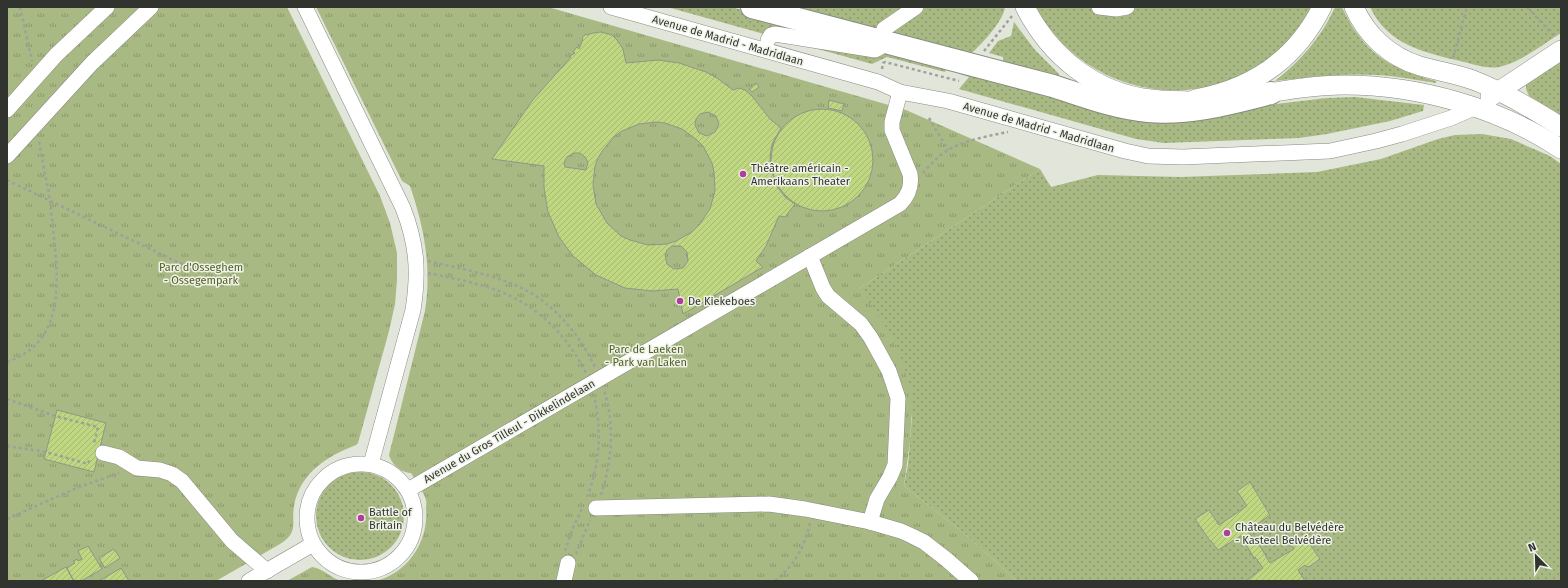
<svg xmlns="http://www.w3.org/2000/svg" width="1568" height="588" viewBox="0 0 1568 588" font-family="'Fira Sans',sans-serif">
  <style>
    .grass { fill: url(#grass-dots) }
    .park { fill: url(#park-tufts) }
    .building { fill: url(#building-hatch); stroke: #91958a; fill-rule: evenodd }
    .lines { fill: none; stroke-linecap: round; stroke-linejoin: round }
    .minor-casing { stroke: #878b80; stroke-width: 16 }
    .major-casing { stroke: #878b80; stroke-width: 20 }
    .highway-casing { stroke: #878b80; stroke-width: 24 }
    .path { stroke: #9ea199; stroke-width: 2.5; stroke-dasharray: 3 3; stroke-linecap: butt }
    .minor { stroke: #fff; stroke-width: 15 }
    .major { stroke: #fff; stroke-width: 19 }
    .highway { stroke: #fff; stroke-width: 22 }
    .poi-dot { fill: #ae3e9b; stroke: #eff2e7; stroke-width: 1.5 }
    .labels { text-anchor: middle; stroke-width: 3; stroke-linejoin: round; paint-order: stroke }
    .street-label { font-size: 11px; fill: #31332f; stroke: #eff2e7 }
    .poi-label { font-size: 11px; fill: #31332f; stroke: #eff2e7; text-anchor: start }
    .park-label { font-size: 11px; fill: #505f22; stroke: #eff2e7 }
  </style>
  <defs>
    <pattern id="grass-dots" width="8" height="8" patternUnits="userSpaceOnUse"><rect width="8" height="8" fill="#a9b983"/><path d="M2 2h.1M6 6h.1" fill="none" stroke="#8a976c" stroke-width="1.8" stroke-linecap="round"/></pattern>
    <pattern id="park-tufts" width="24" height="20" patternUnits="userSpaceOnUse"><rect width="24" height="20" fill="#a9b983"/><path d="M3 7l-1-3M5 7V3M7 7l1-3M15 17l-1-3M17 17v-4M19 17l1-3" fill="none" stroke="#8a976c"/></pattern>
    <pattern id="building-hatch" width="6" height="6" patternUnits="userSpaceOnUse"><rect width="6" height="6" fill="#bed780"/><path d="M-1 1l2-2M0 6l6-6M5 7l2-2" fill="none" stroke="#a4b96f"/></pattern>
  </defs>
  <rect width="100%" height="100%" fill="#e1e5da"/>
  <g class="grass">
    <polygon points="667,7 731,7 1051,92 1221,116 1276,104 1327,98 1355,97 1424,105 1423,111 1390,121 1327,134 1299,138 1164,143 1136,139 959,89 969,77 946,69 945,72 887,57 872,64"/>
    <path d="M791,7H1005C1003,22 982,43 971,54Z"/>
    <path d="M1036,7H1311C1253,119 1095,117 1036,7Z"/>
    <path d="M1335,7H1342C1362,52 1390,69 1436,81V83C1416,80 1397,76 1377,75C1343,73 1309,77 1275,81C1301,60 1321,38 1335,7Z"/>
    <path d="M1370,7H1561V33C1543,44 1524,60 1503,66C1490,70 1476,65 1464,62C1427,53 1388,46 1370,7Z"/>
    <polygon points="1014,22 1035,50 1059,74 1056,78 1003,63 1003,57 989,53 998,41 1011,36"/>
    <polygon points="1561,58 1561,115 1529,96 1526,89 1526,83"/>
    <polygon points="1482,134 1511,139 1550,156 1561,164 1561,581 1017,581 965,534 904,486 908,464 912,417 860,288 1040,169 1051,187 1098,175 1180,177 1317,172 1381,159 1438,139 1455,135"/>
    <circle cx="360" cy="516" r="44"/>
  </g>
  <g class="park">
    <path d="M7,7H287L380,196L390,223L397,253V280L395,304L389,331L358,443L356,445C327,456 300,473 294,506C291,524 299,532 280,544L216,581H7Z"/>
    <path d="M316,7H548L906,110L1040,169L860,288L893,338L913,394L910,441L904,486L965,534L1017,581H376C408,573 429,541 426,509C426,506 427,502 426,500C424,492 415,480 411,473C402,473 391,464 389,455L425,311C432,267 424,227 410,186L402,181Z"/>
    <path d="M312,567C322,568 331,578 341,581H287Z"/>
  </g>
  <g class="building">
    <path d="M601,32L612,35L617,40L623,49L626,63L658,60L679,63L706,72L717,78L733,90L739,88L745,90L752,96L770,119L781,128L772,144L770,157L771,170L778,188L786,198L795,204L785,217L779,216L766,246L756,261L763,267L683,314L678,289L652,291L625,288L596,275L573,256L559,237L548,212L544,188V166L492,159L532,101L571,57L570,56L575,53L573,52L577,47L579,49L583,39L582,38L586,34L587,35L593,33ZM708,112L716,116L719,124L715,132L707,136L699,133L695,125L696,119L700,114ZM656,122L665,123L682,129L697,140L703,146L712,163L714,172L715,191L710,209L699,225L692,232L676,241L667,244L648,245L630,240L621,236L607,223L596,204L593,184L595,166L598,158L603,150L615,136L622,131L639,124ZM574,153H580L585,157L588,162L586,170L565,167L564,163L567,157ZM672,246H681L687,252L688,261L683,268L674,269L667,264L665,255L667,250Z"/>
    <polygon points="756,83 759,87 752,92 749,89"/>
    <polygon points="829,100 844,104 842,111 828,108"/>
    <circle cx="822" cy="160" r="51"/>
    <polygon points="57,410 106,423 94,472 44,459"/>
    <polygon points="1250,482 1270,515 1248,531 1256,542 1257,541 1270,563 1294,549 1292,545 1305,537 1320,559 1310,566 1307,567 1305,565 1298,570 1305,581 1246,581 1263,568 1255,557 1254,558 1241,536 1218,550 1211,541 1210,541 1195,519 1209,510 1219,525 1247,506 1237,491"/>
    <polygon points="88,546 102,569 81,581 74,581 67,568 75,563 73,561 77,559 78,561 82,559 78,551"/>
    <polygon points="114,549 120,558 105,568 99,558"/>
    <polygon points="66,567 73,580 72,581 41,581"/>
    <polygon points="121,568 129,581 99,581"/>
  </g>
  <g class="lines">
    <g class="minor-casing">
      <g id="minor">
        <path d="M305,7L403,208C417,244 419,272 413,310L371,464"/>
        <polyline points="611,7 878,82 900,92 948,101 1125,151 1148,156 1183,157 1330,151 1376,141 1402,134 1451,118 1474,108"/>
        <polyline points="1099,7 1116,9 1127,7"/>
        <polyline points="768,40 771,35 775,34 875,50 879,48 884,29 916,7"/>
        <polyline points="7,110 56,55 107,7"/>
        <polyline points="7,156 92,63 151,7"/>
        <polyline points="810,256 823,288 828,296 861,324 871,338 889,371 898,398 895,465 890,477 877,499 870,522"/>
        <polyline points="103,453 119,457 137,468 160,470 172,474 182,481 232,541 267,571"/>
        <circle cx="361" cy="518" r="54"/>
        <path d="M408,490L900,204C909,195 912,186 910,174L892,130V122L900,92"/>
        <polyline points="596,508 769,504 805,509 870,522 901,531 912,536 924,542 946,559 971,581"/>
        <polyline points="249,581 313,544"/>
        <polyline points="564,581 568,563"/>
      </g>
    </g>
    <g class="major-casing">
      <g id="major">
        <path d="M1025,7C1050,56 1095,93 1151,99C1164,101 1177,100 1191,101"/>
        <path d="M1354,7C1366,35 1390,57 1420,66C1437,71 1456,74 1473,80C1504,92 1533,109 1561,127"/>
        <path d="M1257,95C1286,90 1315,85 1345,85C1418,85 1500,108 1561,149"/>
        <polyline points="1490,97 1561,50"/>
        <path d="M1195,99C1252,89 1296,59 1322,7"/>
      </g>
    </g>
    <g class="highway-casing">
      <path id="highway" d="M752,7L1053,86C1084,96 1115,108 1148,111C1189,115 1232,103 1271,93"/>
    </g>
    <g class="path">
      <polyline points="20,7 32,61"/>
      <polyline points="1527,7 1555,37"/>
      <polyline points="984,51 1012,16"/>
      <polyline points="1453,58 1467,7"/>
      <polyline points="882,69 883,63 885,62 959,81"/>
      <polyline points="929,118 948,150"/>
      <path d="M923,173C930,165 938,156 948,150C966,140 988,136 1008,132"/>
      <polyline points="7,180 192,269"/>
      <path d="M428,261C457,268 487,273 515,285C551,300 578,332 595,367"/>
      <path d="M428,273C451,278 474,282 496,290C536,304 567,335 586,373"/>
      <path d="M7,362C60,344 59,293 55,247C53,232 52,216 50,201C47,181 42,161 39,141"/>
      <polyline points="7,399 55,416 98,427 94,443"/>
      <polyline points="7,446 46,452 88,464 90,458"/>
      <path d="M601,495C612,461 615,425 604,390"/>
      <path d="M587,497C600,465 602,430 594,396"/>
      <polyline points="7,519 79,487 119,473"/>
      <polyline points="565,551 573,528 582,509"/>
      <polyline points="576,554 590,520"/>
      <path d="M775,581C794,566 805,546 810,523"/>
    </g>
    <use href="#minor" class="minor"/>
    <use href="#major" class="major"/>
    <use href="#highway" class="highway"/>
  </g>
  <g class="poi-dot">
    <circle cx="743" cy="174" r="4"/>
    <circle cx="680" cy="301" r="4"/>
    <circle cx="361" cy="518" r="4"/>
    <circle cx="1227" cy="533" r="4"/>
  </g>
  <g class="labels">
    <g class="street-label">
      <text transform="translate(728 40) rotate(16)" y="4">Avenue de Madrid - Madridlaan</text>
      <text transform="translate(1039 127) rotate(16)" y="4">Avenue de Madrid - Madridlaan</text>
      <text transform="translate(509 431) rotate(-30)" y="4">Avenue du Gros Tilleul - Dikkelindelaan</text>
    </g>
    <g class="poi-label">
      <text x="751" y="172">Théâtre américain -<tspan x="751" dy="13">Amerikaans Theater</tspan></text>
      <text x="688" y="305">De Kiekeboes</text>
      <text x="369" y="516">Battle of<tspan x="369" dy="13">Britain</tspan></text>
      <text x="1235" y="531">Château du Belvédère<tspan x="1235" dy="13">- Kasteel Belvédère</tspan></text>
    </g>
    <g class="park-label">
      <text x="201" y="271">Parc d'Osseghem<tspan x="201" dy="13">- Ossegempark</tspan></text>
      <text x="646" y="353">Parc de Laeken<tspan x="646" dy="13">- Park van Laken</tspan></text>
    </g>
  </g>
  <rect width="1568" height="588" fill="none" stroke="#31332f" stroke-width="16"/>
  <g transform="translate(1536 556) rotate(337)" stroke="#eff2e7" stroke-width="3" paint-order="stroke">
  <path d="M0-3L7 15L0 10L-7 15Z" fill="#31332f"/>
  <text y="-6" font-size="11" font-weight="bold" text-anchor="middle" fill="#31332f">N</text>
  </g>
</svg>
